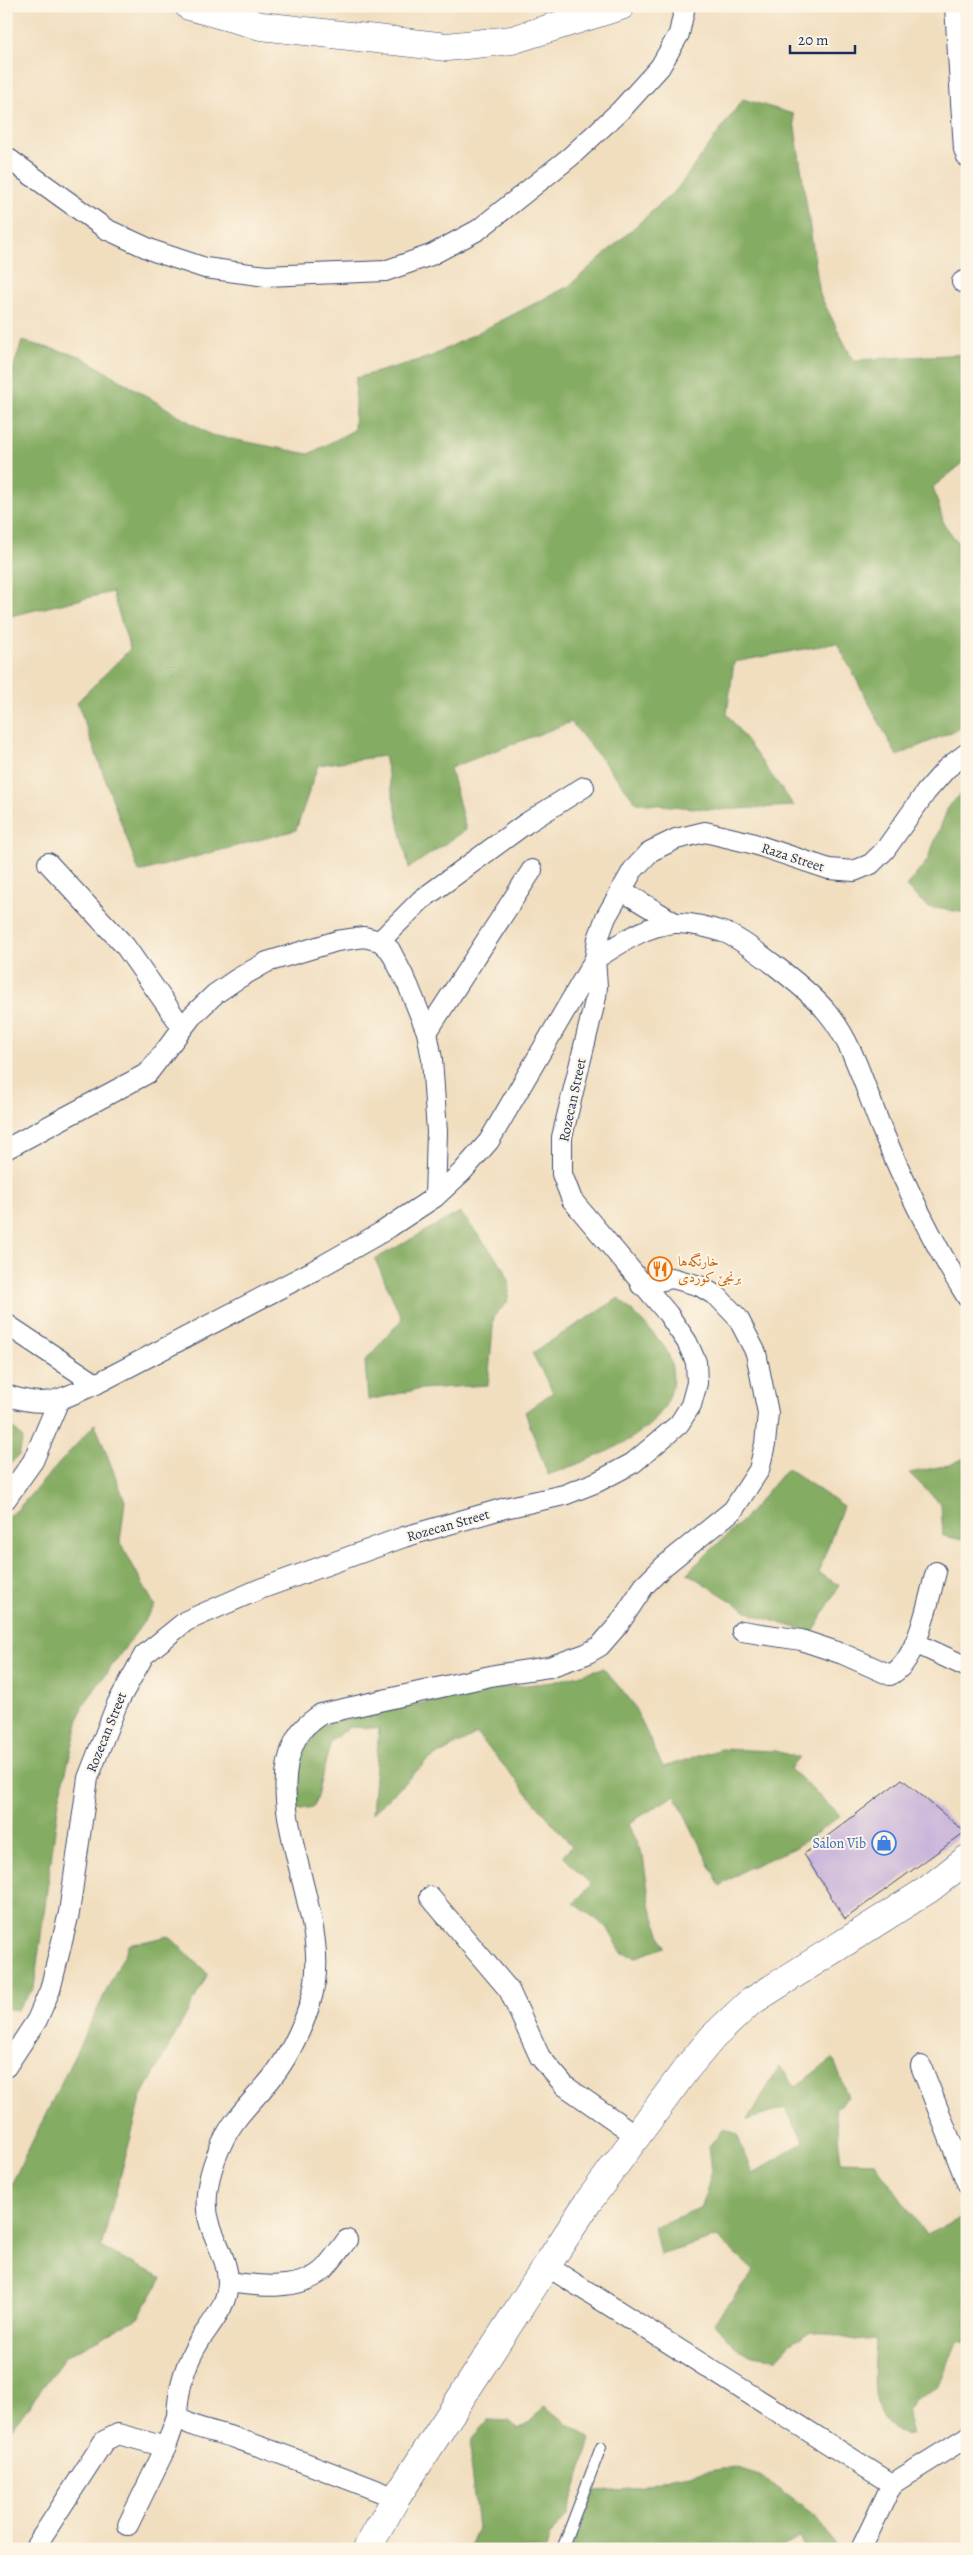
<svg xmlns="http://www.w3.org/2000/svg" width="973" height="2555" viewBox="0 0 973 2555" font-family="Alegreya,Amiri,serif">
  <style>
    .forest { fill: #84ac62; stroke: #506e60 }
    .building { fill: #c6b0d9 }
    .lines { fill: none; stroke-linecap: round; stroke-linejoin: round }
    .lane-casing { stroke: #3b496d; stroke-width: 12 }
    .street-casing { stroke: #3b496d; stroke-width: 22 }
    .secondary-casing { stroke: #3b496d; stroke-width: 29 }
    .lane { stroke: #fff; stroke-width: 10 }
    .street { stroke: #fff; stroke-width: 20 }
    .secondary { stroke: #fff; stroke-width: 28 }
    .labels { text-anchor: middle; stroke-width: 4; stroke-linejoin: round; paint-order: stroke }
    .street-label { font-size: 14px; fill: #1b2f5e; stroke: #fcf5e5 }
    .food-label { font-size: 14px; fill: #c56008; stroke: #fcf5e5; text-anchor: start }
    .shop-label { font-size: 14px; fill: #366cbe; stroke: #fcf5e5; text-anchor: end }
  </style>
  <rect width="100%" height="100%" fill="#fcf5e5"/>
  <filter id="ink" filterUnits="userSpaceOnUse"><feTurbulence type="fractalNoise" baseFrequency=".02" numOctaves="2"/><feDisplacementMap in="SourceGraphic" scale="10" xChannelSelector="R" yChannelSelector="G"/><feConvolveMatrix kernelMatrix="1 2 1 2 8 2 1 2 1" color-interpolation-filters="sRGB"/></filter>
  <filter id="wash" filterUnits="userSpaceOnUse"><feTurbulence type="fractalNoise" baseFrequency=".0096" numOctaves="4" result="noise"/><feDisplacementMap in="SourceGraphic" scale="20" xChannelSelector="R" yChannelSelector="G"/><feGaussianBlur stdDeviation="1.12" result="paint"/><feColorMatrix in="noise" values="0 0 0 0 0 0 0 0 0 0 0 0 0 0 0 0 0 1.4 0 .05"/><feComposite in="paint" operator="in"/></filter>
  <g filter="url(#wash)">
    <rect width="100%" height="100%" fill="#f1debf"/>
    <g class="forest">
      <polygon points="743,99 793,114 820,295 853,360 967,354 967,460 933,487 944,524 967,555 967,725 897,756 837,643 734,662 727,714 794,806 717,810 637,803 571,722 450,768 466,830 409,868 384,756 318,765 296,830 139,872 77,702 130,649 112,592 6,617 6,390 22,341 80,356 211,435 309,454 354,430 356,378 430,357 569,286 677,189"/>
      <polygon points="967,789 967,913 928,907 906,887 927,861 949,805"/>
      <polygon points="460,1212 504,1268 510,1286 507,1303 494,1316 488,1385 421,1389 368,1400 365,1361 402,1319 375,1259"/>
      <path d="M619,1298C631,1311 663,1340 669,1356C693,1427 598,1456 548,1475L525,1412L553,1392L532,1353Z"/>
      <polygon points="6,1421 23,1438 19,1455 6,1468"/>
      <polygon points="95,1424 125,1501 120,1542 155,1606 82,1707 59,1800 34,1988 17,2010 6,2008 6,1517 16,1511"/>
      <polygon points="967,1457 967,1541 943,1536 941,1504 909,1473 949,1465"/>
      <polygon points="787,1468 843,1506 818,1573 839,1585 813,1633 754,1615 687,1573 746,1517"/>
      <polygon points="603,1668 632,1702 663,1767 721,1749 776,1751 799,1758 790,1769 841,1816 795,1848 746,1869 720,1886 675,1795 628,1824 643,1857 651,1909 665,1947 637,1957 622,1953 607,1927 574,1903 591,1885 563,1856 572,1846 477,1734 428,1760 372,1814 379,1728 349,1727 331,1741 314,1807 295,1810 295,1771 307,1739 324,1724 489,1689 553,1682"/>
      <polygon points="169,1936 208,1974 142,2096 101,2247 162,2278 138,2318 65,2357 6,2437 6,2195 129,1945"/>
      <path d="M833,2058L848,2097L835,2109L841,2162L875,2163L926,2235L967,2215V2342L958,2340L938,2387L914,2401L907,2412L913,2434C864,2431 875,2372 876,2338L855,2340L811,2331L790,2344L777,2358C740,2356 737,2350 714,2323L754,2271L717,2237L660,2255L654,2227L702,2207L712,2171L709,2146L724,2129L737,2134L752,2174L804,2142L785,2108L748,2120L780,2066L795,2087Z"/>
      <polygon points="543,2406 591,2439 567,2515 549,2537 546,2549 470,2549 478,2527 470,2464 472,2439 489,2420 508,2421 518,2429 530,2423"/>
      <polygon points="734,2467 760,2475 817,2517 838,2549 806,2549 800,2537 776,2549 571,2549 594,2491 633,2489 671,2477"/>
    </g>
    <g id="blocks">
      <polygon class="building" points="902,1779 965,1832 845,1919 804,1854"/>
    </g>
  </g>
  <g filter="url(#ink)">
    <use href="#blocks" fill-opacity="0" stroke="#3b496d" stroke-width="1"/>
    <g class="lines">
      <g class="lane-casing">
        <polyline id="lane" points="562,2549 601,2447"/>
      </g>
      <g class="street-casing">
        <g id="street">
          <polyline points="955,6 964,149 967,157"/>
          <polyline points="6,157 106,229 154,251 205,268 266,276 385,271 431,255 478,230 570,157 621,110 660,67 679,34 685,6"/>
          <polyline points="962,282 967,280"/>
          <polyline points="48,863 125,946 182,1027"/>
          <polyline points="621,890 675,923"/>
          <polyline points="380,941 421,900 525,824 584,787"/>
          <path d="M595,959C620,944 643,926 674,923C688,922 712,928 726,933C749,943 811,992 827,1012C855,1045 866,1093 883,1132C907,1189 934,1245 967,1297"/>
          <polyline points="427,1032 532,870"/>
          <polyline points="6,1149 148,1073 192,1016 215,994 237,979 267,962 337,941 364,937 380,941 390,950 408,985 427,1032 432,1059 437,1132 435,1197"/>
          <polyline points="6,1324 96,1384"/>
          <path d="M6,1395C47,1409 59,1400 96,1384L313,1271L382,1232L435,1197L462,1172L489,1141L595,959L598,939L606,917L633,870L651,851L676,839L705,832L751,843L829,869L854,871L871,864L885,850L926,792L947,768L967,753"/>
          <polyline points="6,1499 33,1461 59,1400"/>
          <path d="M742,1631L801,1640L843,1654L890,1675C918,1662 928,1600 936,1572"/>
          <polyline points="915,1643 967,1667"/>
          <polyline points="430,1897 509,1990 540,2057 565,2086 637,2136"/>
          <polyline points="921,2066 967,2183"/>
          <polyline points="6,2067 37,2020 50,1990 69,1913 88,1778 117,1704 144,1655 186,1621 260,1589 404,1537 505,1508 564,1495 597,1482 633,1463 658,1442 679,1424 691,1405 697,1383 696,1362 687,1342 668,1314 572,1200 562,1174 562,1137 596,997 597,986 595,959"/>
          <polyline points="547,2266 892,2484"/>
          <path d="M228,2282C257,2286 302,2292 325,2268C333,2259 340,2249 347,2240"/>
          <path d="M396,2498C343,2477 291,2457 238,2439C217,2431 194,2430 177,2416C178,2389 185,2363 200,2340C211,2323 228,2305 228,2282C228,2262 216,2243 210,2224C201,2197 211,2167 222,2143C234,2117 254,2100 271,2079C291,2054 310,2014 315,1982C326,1907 262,1808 295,1741C301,1728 310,1722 321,1714L495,1675L549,1667L586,1654L600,1646L619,1624L644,1586L664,1566L733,1510L759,1470L765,1444L768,1413L756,1353L738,1318L718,1297L700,1286L672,1278L641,1285"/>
          <polyline points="128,2525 166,2447"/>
          <polyline points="34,2549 104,2441 118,2434 166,2447 177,2416"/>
          <polyline points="861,2549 892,2484 967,2437"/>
        </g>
      </g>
      <g class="secondary-casing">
        <g id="secondary">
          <polyline points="189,6 261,26 447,47 512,40 621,6"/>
          <polyline points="367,2549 396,2498 588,2202 687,2068 713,2037 749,2003 929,1889 967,1859"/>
        </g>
      </g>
      <use href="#lane" class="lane"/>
      <use href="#street" class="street"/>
      <use href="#secondary" class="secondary"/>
    </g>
  </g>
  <defs>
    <g id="restaurant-ring" transform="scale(1.25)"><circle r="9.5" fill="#fcf5e5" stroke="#e8710a" stroke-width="1.5"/><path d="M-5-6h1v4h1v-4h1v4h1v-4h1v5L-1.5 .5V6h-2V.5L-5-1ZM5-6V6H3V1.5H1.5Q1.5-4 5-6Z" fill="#e8710a"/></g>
    <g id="shop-ring" transform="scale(1.25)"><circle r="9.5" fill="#fcf5e5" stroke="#3f7fe0" stroke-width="1.5"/><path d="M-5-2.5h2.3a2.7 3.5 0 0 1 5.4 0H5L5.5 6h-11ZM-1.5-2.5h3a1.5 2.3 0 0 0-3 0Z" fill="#3f7fe0"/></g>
  </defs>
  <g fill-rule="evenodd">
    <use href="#restaurant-ring" x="660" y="1269"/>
    <use href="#shop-ring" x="884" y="1843"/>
  </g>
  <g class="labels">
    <g class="street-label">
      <text transform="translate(793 857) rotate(18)" y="5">Raza Street</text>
      <text transform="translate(572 1100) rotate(-78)" y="5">Rozecan Street</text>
      <text transform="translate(448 1525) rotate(-16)" y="5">Rozecan Street</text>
      <text transform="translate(106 1732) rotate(-68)" y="5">Rozecan Street</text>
    </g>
    <g class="food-label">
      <text x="678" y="1266">خارنگەها<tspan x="678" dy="16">برنجێ کوردی</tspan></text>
    </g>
    <g class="shop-label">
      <text x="866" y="1848">Salon Vib</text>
    </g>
  </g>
  <rect width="973" height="2555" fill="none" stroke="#fcf5e5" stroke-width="25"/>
  <path d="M790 45v8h65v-8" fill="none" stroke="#1b2f5e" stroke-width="2.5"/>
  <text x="798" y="45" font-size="15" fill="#1b2f5e" stroke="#fcf5e5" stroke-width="4" paint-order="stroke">20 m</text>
</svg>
